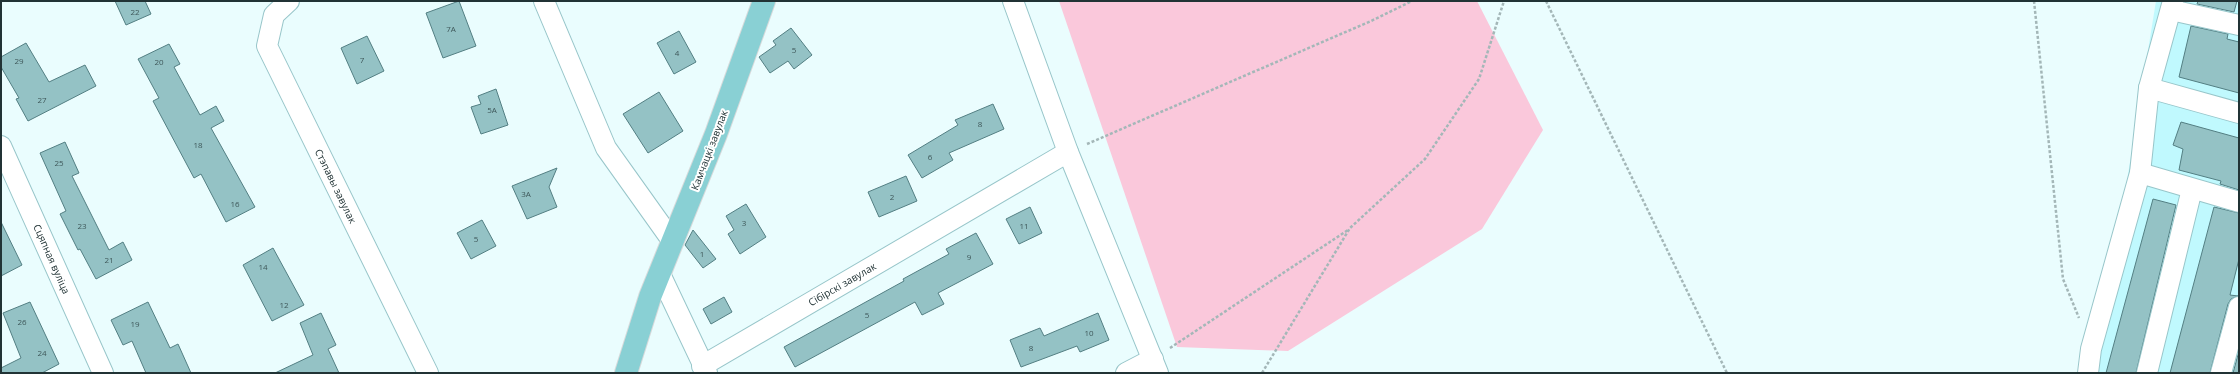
<svg xmlns="http://www.w3.org/2000/svg" width="2240" height="374" viewBox="0 0 2240 374" font-family="'Open Sans',sans-serif">
  <style>
    .built { fill: #c0f9fe }
    .green { fill: #fac8db }
    .building { fill: #94c2c5; stroke: #537f83 }
    .lines { fill: none; stroke-linecap: round; stroke-linejoin: round }
    .minor-casing { stroke: #98c6ca; stroke-width: 22 }
    .major-casing { stroke: #d7dadb; stroke-width: 24 }
    .path { stroke: #a4b7b8; stroke-width: 2.5; stroke-dasharray: 3 2; stroke-linecap: butt }
    .minor { stroke: #fff; stroke-width: 20 }
    .major { stroke: #89d0d4; stroke-width: 22 }
    .labels { text-anchor: middle; stroke-width: 4; stroke-linejoin: round; paint-order: stroke }
    .number-label { font-size: 8px; fill: #3e5759 }
    .street-label { font-size: 10px; fill: #213335; stroke: #fff }
  </style>
  <rect width="100%" height="100%" fill="#eafdfe"/>
  <polygon class="built" points="2156,1 2239,1 2239,373 2096,373"/>
  <polygon class="green" points="1059,1 1477,1 1543,130 1482,229 1288,351 1177,347"/>
  <g class="building">
    <polygon points="115,1 145,1 151,14 126,25"/>
    <polygon points="459,1 476,46 443,58 426,13"/>
    <polygon points="2198,1 2237,1 2234,12 2197,4"/>
    <polygon points="2191,26 2228,34 2227,39 2239,42 2239,93 2179,77"/>
    <polygon points="791,28 812,55 794,69 788,61 770,73 759,57 776,45 773,41"/>
    <polygon points="679,31 696,62 674,74 657,43"/>
    <polygon points="367,36 384,71 357,84 341,48"/>
    <polygon points="26,43 49,82 85,65 96,86 28,121 16,99 19,98 1,67 1,57"/>
    <polygon points="169,44 180,64 174,67 200,115 216,106 224,121 211,128 255,207 226,222 201,174 194,178 153,101 159,98 138,59"/>
    <polygon points="496,89 508,125 481,134 471,107 481,104 478,96"/>
    <polygon points="659,92 683,131 648,153 623,114"/>
    <polygon points="993,104 1004,129 949,153 953,160 922,178 908,155 958,125 955,120"/>
    <polygon points="2181,122 2239,138 2239,190 2220,184 2221,181 2179,170 2183,149 2173,145"/>
    <polygon points="65,142 79,173 72,176 109,250 123,242 132,260 96,279 80,249 78,250 60,214 66,211 40,153"/>
    <polygon points="557,168 549,187 557,207 527,219 512,186"/>
    <polygon points="906,176 917,201 879,217 868,192"/>
    <polygon points="2153,199 2176,205 2136,373 2106,373"/>
    <polygon points="746,204 766,237 740,254 728,234 734,230 726,216"/>
    <polygon points="1030,207 1042,233 1019,244 1006,219"/>
    <polygon points="2214,207 2239,213 2239,259 2230,295 2238,296 2231,299 2228,304 2210,373 2170,373"/>
    <polygon points="482,220 496,246 471,259 457,233"/>
    <polygon points="1,222 22,265 1,276"/>
    <polygon points="693,230 716,259 703,268 685,245"/>
    <polygon points="976,233 993,264 938,293 944,304 922,315 915,302 795,367 784,347 904,281 903,279 949,254 946,249"/>
    <polygon points="273,248 304,305 272,321 243,265"/>
    <polygon points="724,297 732,312 711,324 703,309"/>
    <polygon points="30,302 59,364 42,373 1,373 1,368 21,358 3,313"/>
    <polygon points="148,302 170,348 178,344 191,373 146,373 132,341 123,345 111,320"/>
    <polygon points="321,313 336,345 328,349 339,373 275,373 313,355 300,323"/>
    <polygon points="1098,313 1109,340 1080,352 1077,346 1021,367 1010,340 1040,328 1044,336"/>
    <polygon points="2239,351 2239,373 2233,373"/>
  </g>
  <g class="lines">
    <g class="minor-casing">
      <g id="minor">
        <polyline points="289,1 274,15 267,46 428,373"/>
        <polyline points="544,1 606,148 673,242"/>
        <polyline points="1013,1 1068,152 1158,373"/>
        <polyline points="2171,10 2239,25"/>
        <polyline points="2149,88 2239,113"/>
        <polyline points="1,146 103,373"/>
        <polyline points="2140,173 2239,202"/>
        <polyline points="660,274 707,373"/>
        <polyline points="702,366 1068,152"/>
        <polyline points="1126,373 1153,359"/>
        <polyline points="2088,373 2091,349 2140,173 2149,88 2173,1"/>
        <polyline points="2147,373 2192,189"/>
        <polyline points="2221,373 2239,307"/>
      </g>
    </g>
    <g class="major-casing">
      <polyline id="major" points="626,373 650,297 716,134 764,1"/>
    </g>
    <g class="path">
      <polyline points="1546,1 1727,373"/>
      <polyline points="2034,1 2063,279 2079,318"/>
      <polyline points="1087,144 1371,21 1412,1"/>
      <polyline points="1170,348 1348,230"/>
      <polyline points="1262,373 1350,228 1425,159 1479,79 1504,1"/>
    </g>
    <use href="#minor" class="minor"/>
    <use href="#major" class="major"/>
  </g>
  <g class="labels">
    <g class="number-label">
      <text x="135" y="15">22</text>
      <text x="451" y="32">7А</text>
      <text x="794" y="53">5</text>
      <text x="677" y="56">4</text>
      <text x="362" y="63">7</text>
      <text x="19" y="64">29</text>
      <text x="159" y="65">20</text>
      <text x="42" y="103">27</text>
      <text x="492" y="113">5А</text>
      <text x="980" y="127">8</text>
      <text x="198" y="148">18</text>
      <text x="930" y="160">6</text>
      <text x="59" y="166">25</text>
      <text x="526" y="197">3А</text>
      <text x="892" y="200">2</text>
      <text x="235" y="207">16</text>
      <text x="744" y="226">3</text>
      <text x="82" y="229">23</text>
      <text x="1024" y="229">11</text>
      <text x="476" y="242">5</text>
      <text x="702" y="257">1</text>
      <text x="969" y="260">9</text>
      <text x="109" y="263">21</text>
      <text x="263" y="270">14</text>
      <text x="284" y="308">12</text>
      <text x="867" y="318">5</text>
      <text x="22" y="325">26</text>
      <text x="135" y="327">19</text>
      <text x="1089" y="336">10</text>
      <text x="1031" y="351">8</text>
      <text x="42" y="356">24</text>
    </g>
    <g class="street-label">
      <text transform="translate(709 150) rotate(-69)" y="4">Камчацкі завулак</text>
      <text transform="translate(336 186) rotate(64)" y="4">Стэпавы завулак</text>
      <text transform="translate(52 259) rotate(66)" y="4">Сцяпная вуліца</text>
      <text transform="translate(842 284) rotate(-30)" y="4">Сібірскі завулак</text>
    </g>
  </g>
  <rect width="2240" height="374" fill="none" stroke="#213335" stroke-width="4"/>
</svg>
